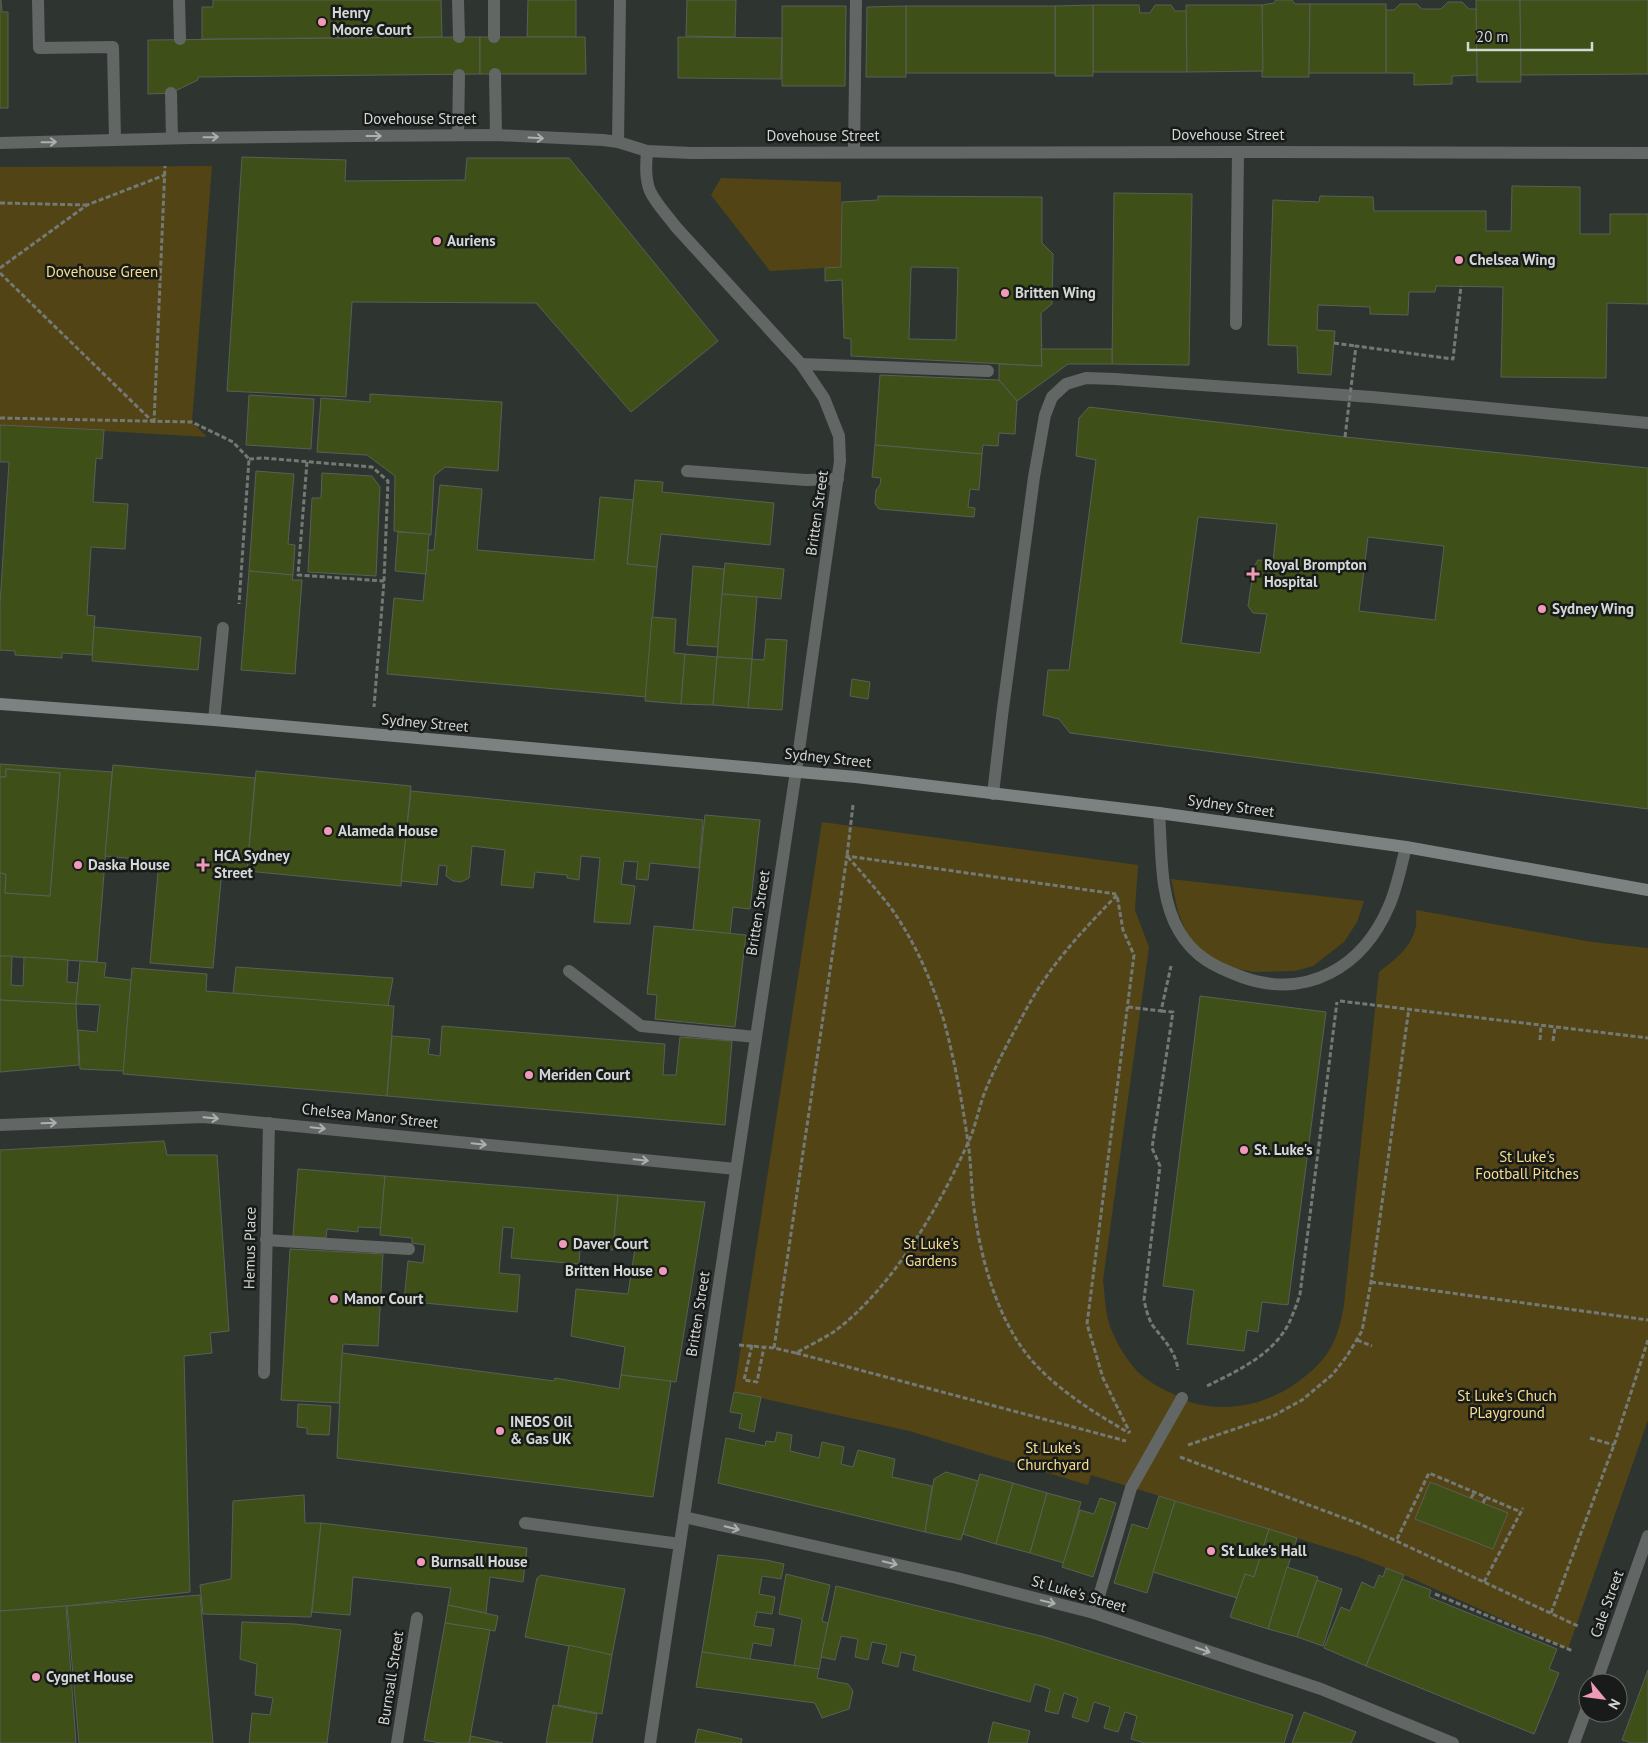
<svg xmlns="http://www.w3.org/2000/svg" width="1648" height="1743" viewBox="0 0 1648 1743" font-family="'PT Sans',sans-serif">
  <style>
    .green { fill: #524414 }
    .building { fill: #3e4f17; stroke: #5b5e57; fill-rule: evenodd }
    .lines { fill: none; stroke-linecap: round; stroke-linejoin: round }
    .path { stroke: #747975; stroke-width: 3; stroke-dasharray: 5 2.5; stroke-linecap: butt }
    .service { stroke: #626665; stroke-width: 12 }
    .minor { stroke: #626665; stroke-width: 12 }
    .secondary { stroke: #7c8281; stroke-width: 12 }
    .path-bridge { stroke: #747975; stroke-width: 3; stroke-dasharray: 5 2.5; stroke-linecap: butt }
    .oneway { stroke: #acb0ae }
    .poi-dot { fill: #f09ab7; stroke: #181b19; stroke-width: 2 }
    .labels { text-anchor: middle; stroke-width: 5; stroke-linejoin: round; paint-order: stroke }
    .poi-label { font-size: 15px; font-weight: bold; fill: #d4d8d5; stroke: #181b19; text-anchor: start }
    .street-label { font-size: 15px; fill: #d4d8d5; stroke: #181b19 }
    .park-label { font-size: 15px; fill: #f9df8e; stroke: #181b19 }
  </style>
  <rect width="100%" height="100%" fill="#2e3530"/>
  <g class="green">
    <polygon points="212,166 192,422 207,437 0,425 0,167"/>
    <polygon points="721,178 841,182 841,267 770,271 711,195"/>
    <path d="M822,822L1138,865L1135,910L1149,947L1103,1280C1105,1297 1105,1314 1111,1329C1117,1344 1126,1359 1137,1371C1146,1380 1158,1387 1169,1392C1178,1396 1187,1402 1197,1404C1229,1412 1265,1404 1292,1386C1307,1376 1321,1364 1330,1349C1338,1335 1341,1321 1344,1305L1379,972C1393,961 1410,949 1415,930C1417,924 1416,916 1416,910L1592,942L1648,948V1420L1568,1649L1404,1575L1358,1557L1091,1475L1088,1485L909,1431L734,1392Z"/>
    <polygon points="1171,879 1364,901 1357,922 1344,942 1313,966 1295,971 1254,972 1228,967 1205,955 1188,936 1178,912"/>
  </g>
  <g class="building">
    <polygon points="0,0 1,0 2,12 8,12 8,108 0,108"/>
    <polygon points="213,0 441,0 442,37 202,39 202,7 213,7"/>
    <polygon points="528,0 576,0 576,37 527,37"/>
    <polygon points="687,0 736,0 735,37 686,36"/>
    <polygon points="1276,0 1292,0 1295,4 1310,4 1309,77 1262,77 1262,5 1274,3"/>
    <polygon points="1476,0 1520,0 1521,82 1477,82"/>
    <polygon points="1520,0 1648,0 1648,74 1521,75"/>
    <polygon points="1448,2 1462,2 1469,9 1476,9 1477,75 1452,76 1452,84 1414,85 1414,73 1386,73 1386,10 1394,10 1400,4 1417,4 1422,9 1441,9"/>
    <polygon points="1310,4 1386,4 1386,73 1309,73"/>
    <polygon points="1093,5 1139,5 1140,13 1150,13 1155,5 1171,5 1175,11 1187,11 1187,72 1093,72"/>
    <polygon points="1093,5 1093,76 1055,76 1055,6"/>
    <polygon points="1186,5 1262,5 1263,71 1187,72"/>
    <polygon points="782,6 846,6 845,86 782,86"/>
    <rect x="906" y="6" width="149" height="67"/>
    <polygon points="906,6 906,77 866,77 867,7"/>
    <polygon points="459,37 480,37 480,74 198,77 198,80 171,93 148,94 148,40"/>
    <polygon points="480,37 585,37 586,74 480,74"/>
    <polygon points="678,37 782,38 781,79 678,78"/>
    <polygon points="242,157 346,160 345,181 465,180 467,158 569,158 718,341 631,412 536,303 352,302 346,397 227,391"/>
    <polygon points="1512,186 1580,187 1580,234 1610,234 1610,214 1648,214 1648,304 1607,303 1606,378 1501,377 1503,287 1436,286 1435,292 1409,292 1408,315 1370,314 1370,307 1318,305 1317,330 1335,331 1331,375 1298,373 1297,346 1268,345 1273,200 1319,202 1320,196 1373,197 1374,211 1486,211 1486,231 1511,231"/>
    <polygon points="1114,193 1192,194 1189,365 1112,364"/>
    <path d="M878,196L1042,197V243L1053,254L1052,304L1041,313L1042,366L851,356V339L844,338L842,280L825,281V268L841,267L842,202L878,200ZM911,267L958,268L956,340L909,339Z"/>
    <polygon points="1041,349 1112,349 1112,364 1068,364 1017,401 999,380 999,364 1042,366"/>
    <polygon points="880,375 999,380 1017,401 1015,434 999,433 998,446 983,445 982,454 875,445"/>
    <polygon points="370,394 502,402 498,471 445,467 434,476 431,535 394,531 395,476 367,455 317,452 321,398 370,402"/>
    <polygon points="249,395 314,399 311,449 246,445"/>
    <path d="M1089,407L1345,437L1648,468V809L1070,733L1059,719L1043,715L1048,670H1069L1096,460L1076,456L1079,418ZM1198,517L1277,524L1273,561L1258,560L1254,567L1248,606L1253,613L1267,614L1260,653L1181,643ZM1368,537L1444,546L1435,620L1359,611Z"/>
    <polygon points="0,425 104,430 102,459 96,458 93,502 128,504 125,549 91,547 87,615 95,616 92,655 62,653 62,658 15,655 15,651 0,650 0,604 9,462 0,462"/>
    <polygon points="875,445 982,454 979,490 970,489 968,507 975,508 974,517 879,509 875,504 876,490 880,485 881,478 872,477"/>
    <polygon points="256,471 294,474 288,544 295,545 293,575 249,571"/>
    <polygon points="322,473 372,476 380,487 376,576 308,572 312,498 321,498"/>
    <polygon points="635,480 663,482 662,492 774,503 770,545 661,534 657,567 627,564"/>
    <polygon points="440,485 482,489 477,550 594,560 600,497 633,500 627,564 657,567 646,697 387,674 394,598 423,601 428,550 434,550"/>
    <polygon points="398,532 429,534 426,574 395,571"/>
    <polygon points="725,563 784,569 781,599 722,594"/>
    <polygon points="693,566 724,569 718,647 687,645"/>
    <polygon points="249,571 293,575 292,580 302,580 295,674 241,670"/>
    <polygon points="722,594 757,597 752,659 717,657"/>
    <polygon points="652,617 676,619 674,653 685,654 681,704 645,701"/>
    <polygon points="94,627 201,637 198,670 92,661"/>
    <polygon points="766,639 787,640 782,710 748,708 752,659 764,660"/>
    <polygon points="685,654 717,657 713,705 681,704"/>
    <polygon points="717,657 752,659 748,708 713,705"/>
    <polygon points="852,679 870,682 868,699 850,696"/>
    <polygon points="0,764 112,772 97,962 0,956 0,873 6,874 5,893 50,896 60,773 6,769 6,777 0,777"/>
    <polygon points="113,765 255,778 247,871 222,869 213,968 150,963 159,861 105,856"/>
    <polygon points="6,769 60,773 50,896 5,893 6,874 0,873 0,777 6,777"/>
    <polygon points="256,771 411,786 401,886 247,871"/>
    <polygon points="411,791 703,820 699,868 650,863 648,880 636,879 638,862 624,861 621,884 635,886 630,924 594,922 600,858 581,856 579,880 567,878 567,875 535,872 533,888 501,885 505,850 472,846 469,878 461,882 453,881 446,876 447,866 439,865 437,885 401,881"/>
    <polygon points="705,815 760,820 750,909 733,907 730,934 693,930"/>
    <polygon points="654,926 746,935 735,1027 655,1019 657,995 647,994"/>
    <polygon points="0,956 12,956 11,985 23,986 24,957 68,960 67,982 78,983 76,1004 0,1000"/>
    <polygon points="80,961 106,963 104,977 131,980 124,1071 80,1069 78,1030 97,1032 100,1005 76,1004"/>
    <polygon points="236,967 393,978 388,1006 233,994"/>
    <polygon points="132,968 207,974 206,991 394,1006 387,1096 123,1074"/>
    <polygon points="1200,996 1326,1012 1288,1305 1262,1302 1258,1332 1247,1330 1244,1351 1187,1344 1194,1290 1163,1286"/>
    <polygon points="0,1000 76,1004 79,1065 0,1072"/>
    <polygon points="442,1026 665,1044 663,1075 676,1075 680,1037 732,1041 725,1125 387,1096 392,1036 430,1039 428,1054 440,1056"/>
    <polygon points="164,1141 167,1155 217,1155 229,1331 210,1333 212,1353 184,1356 190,1592 66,1606 0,1611 0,1150"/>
    <polygon points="298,1169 385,1176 381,1228 358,1227 358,1232 327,1229 326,1238 293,1236"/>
    <polygon points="385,1176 618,1195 613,1250 580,1247 579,1264 511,1258 514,1228 503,1227 499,1273 520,1275 517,1312 404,1301 408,1261 423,1263 425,1245 412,1243 412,1238 380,1235"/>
    <polygon points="618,1195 705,1202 676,1382 621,1375 625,1347 571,1336 576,1289 628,1294 636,1242 614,1239"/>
    <polygon points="290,1249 383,1254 378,1346 343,1344 339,1403 281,1400"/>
    <polygon points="342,1353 554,1381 555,1378 619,1389 621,1375 671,1381 653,1497 337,1458"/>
    <polygon points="734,1392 761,1397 754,1432 739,1428 742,1414 730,1412"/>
    <polygon points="298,1404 331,1406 329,1435 307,1434 307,1428 297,1427"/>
    <polygon points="777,1432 792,1435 790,1451 819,1458 822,1442 844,1447 841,1464 853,1467 858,1450 895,1459 892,1477 932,1486 925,1532 718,1483 726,1438 765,1446 766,1441 775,1442"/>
    <polygon points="946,1472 978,1481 961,1540 925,1532 934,1479"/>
    <polygon points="980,1474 1013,1483 996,1544 963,1534"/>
    <polygon points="1430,1482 1508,1513 1493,1549 1415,1519"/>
    <polygon points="1013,1483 1047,1493 1030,1553 996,1544"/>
    <polygon points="1047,1493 1081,1502 1064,1563 1030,1553"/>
    <polygon points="304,1495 305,1523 321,1523 311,1617 203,1614 200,1585 231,1579 233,1501"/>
    <polygon points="1159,1496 1175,1501 1147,1593 1114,1583 1132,1524 1148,1529"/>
    <polygon points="1100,1498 1116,1503 1093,1577 1062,1567 1080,1510 1094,1514"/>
    <polygon points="1175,1501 1269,1529 1254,1577 1245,1574 1237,1598 1153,1572"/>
    <polygon points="321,1523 527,1548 523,1582 490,1577 486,1613 448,1605 451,1588 353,1577 350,1615 312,1612"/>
    <polygon points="1269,1529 1297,1538 1268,1629 1230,1617 1245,1574 1254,1577"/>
    <polygon points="718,1555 766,1560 784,1564 781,1579 762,1576 759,1594 775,1597 772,1614 757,1612 754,1626 774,1629 771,1646 753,1643 750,1659 702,1652"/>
    <polygon points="1287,1567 1318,1577 1297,1637 1268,1629"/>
    <polygon points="1386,1568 1404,1575 1366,1666 1324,1648 1341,1607 1350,1611 1362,1582 1374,1588 1379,1575 1383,1577"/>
    <polygon points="786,1574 830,1585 822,1621 828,1623 819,1669 794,1666 802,1619 779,1614"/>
    <polygon points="541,1575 625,1589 612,1655 525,1637 537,1578"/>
    <polygon points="1402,1579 1431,1590 1429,1597 1557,1649 1549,1669 1559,1673 1534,1734 1366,1666"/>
    <polygon points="1317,1580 1342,1589 1323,1646 1297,1637"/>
    <polygon points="836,1586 1045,1637 1293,1715 1284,1743 1145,1743 1131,1739 1137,1716 1125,1712 1118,1732 1104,1728 1110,1707 1094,1702 1088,1722 1072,1717 1078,1698 1064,1693 1058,1714 1045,1711 1050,1689 1035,1684 1030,1702 913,1670 916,1656 901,1652 898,1667 882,1663 887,1645 872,1642 868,1660 855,1657 858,1639 841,1636 835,1660 821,1657"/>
    <polygon points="200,1595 213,1743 79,1743 67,1606"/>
    <polygon points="448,1605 498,1616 495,1631 445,1623"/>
    <polygon points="66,1606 76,1743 0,1743 0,1611"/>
    <polygon points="242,1622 295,1624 341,1630 327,1743 249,1743 252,1713 270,1715 273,1698 255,1695 257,1664 240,1659"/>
    <polygon points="445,1623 490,1630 469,1743 440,1743 424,1740"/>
    <polygon points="569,1645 612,1655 602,1714 558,1705"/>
    <polygon points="702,1652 819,1669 817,1678 848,1684 853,1691 849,1709 822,1718 815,1703 696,1687"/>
    <polygon points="1648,1670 1648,1743 1632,1743 1622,1740"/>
    <polygon points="553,1705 597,1714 592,1743 546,1743"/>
    <polygon points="1304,1712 1356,1732 1351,1743 1292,1743"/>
    <polygon points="993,1722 1030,1731 1027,1743 988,1743"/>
    <polygon points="698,1729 742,1739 741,1743 695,1743"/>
    <polygon points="471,1736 503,1743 469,1743"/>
  </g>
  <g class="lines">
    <g class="path">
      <polyline points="0,203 87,205"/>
      <polyline points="0,268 87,205 165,175"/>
      <polyline points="0,273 153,422"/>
      <polyline points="1334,343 1356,346"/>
      <polyline points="0,418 192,422 233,442 249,459 239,604"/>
      <polyline points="154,423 165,166"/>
      <polyline points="249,459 263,458 372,467 388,481 384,581 374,707"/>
      <polyline points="307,462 298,575 384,581"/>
      <path d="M853,805L847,856C862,873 877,890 891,908C915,942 932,981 944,1021C954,1058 963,1105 968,1143C971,1162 971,1181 973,1200C979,1254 997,1323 1035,1364C1062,1393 1095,1413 1129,1433"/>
      <polyline points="1340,1001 1648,1038"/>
      <polyline points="1128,1007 1161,1011 1171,966"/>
      <path d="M1161,1011L1173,1012L1152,1148L1160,1166L1144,1300C1146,1309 1148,1318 1153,1326C1164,1340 1176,1352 1178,1370"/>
      <polyline points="1540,1040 1541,1025"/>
      <polyline points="1553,1041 1555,1027"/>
      <polyline points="1371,1282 1648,1320"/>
      <polyline points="1357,1340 1372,1346"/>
      <path d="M739,1345L774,1348L796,1353C808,1346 823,1339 835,1331C892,1288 938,1209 967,1145C975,1129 978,1111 984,1094C996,1064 1012,1035 1028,1006C1051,964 1084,929 1117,895L1123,930L1134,955L1087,1324L1103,1378L1130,1433"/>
      <polyline points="752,1345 744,1380 757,1382 764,1347"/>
      <polyline points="774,1348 847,856 1116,894"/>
      <polyline points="796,1353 1126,1441"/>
      <path d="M1207,1386C1237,1371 1273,1355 1289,1323C1293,1314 1297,1304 1300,1294L1337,1002"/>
      <polyline points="1590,1438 1614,1445"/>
      <polyline points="1188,1445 1273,1416 1302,1400 1332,1375 1347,1356 1362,1331 1371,1282 1409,1008"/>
      <polyline points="1180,1457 1360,1524 1580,1627"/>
      <polyline points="1471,1498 1474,1493"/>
      <polyline points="1483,1503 1486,1497"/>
      <polyline points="1397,1539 1429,1473 1521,1512"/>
      <polyline points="1484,1582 1523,1508"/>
      <polyline points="1435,1594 1573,1651"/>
      <polyline points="1551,1613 1614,1445 1648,1340"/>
    </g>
    <g class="service">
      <polyline points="38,0 39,48 113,47 115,140"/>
      <polyline points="179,0 180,39"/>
      <polyline points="458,0 459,37"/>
      <polyline points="494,0 494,37"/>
      <polyline points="495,74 496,135"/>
      <polyline points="171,93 172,138"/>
      <polyline points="458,135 459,75"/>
      <polyline points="618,142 620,0"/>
      <polyline points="854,152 856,0"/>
      <polyline points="1236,324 1238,152"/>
      <polyline points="801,364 988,371"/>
      <polyline points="687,471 806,480 838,479"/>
      <polyline points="214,720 223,628"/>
      <polyline points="993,794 1002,716 1034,477 1045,415 1052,397 1066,384 1086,378 1115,379 1372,397 1648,423"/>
      <path d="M1159,813C1162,851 1159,897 1179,931C1194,957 1215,967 1242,977C1307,1000 1363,967 1389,906C1397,888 1401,866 1406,847"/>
      <polyline points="569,971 641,1026 756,1037"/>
      <polyline points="266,1240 409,1249"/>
      <polyline points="264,1373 269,1123"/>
      <polyline points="525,1523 680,1544"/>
      <polyline points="1094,1613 1131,1488 1182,1398"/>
    </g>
    <g class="minor">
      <polyline points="0,143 191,138 355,136 496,135 603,140 618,142 647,151 691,153 1238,152 1648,153"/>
      <path d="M647,151C646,164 645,179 650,191C656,204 668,216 676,227L801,364L824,398L839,436L840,461L796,771L650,1743"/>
      <polyline points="0,1125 203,1117 736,1169"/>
      <polyline points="684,1517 957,1578 1094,1613 1321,1689 1453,1743"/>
      <polyline points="1596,1683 1648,1536"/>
      <polyline points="397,1743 417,1618"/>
      <polyline points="1574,1743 1588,1705"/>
    </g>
    <polyline class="secondary" points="0,704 214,720 856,777 1159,813 1406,847 1648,890"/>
    <polyline class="path-bridge" points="1345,437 1356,346 1453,359 1461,286"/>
  </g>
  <defs><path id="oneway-shaft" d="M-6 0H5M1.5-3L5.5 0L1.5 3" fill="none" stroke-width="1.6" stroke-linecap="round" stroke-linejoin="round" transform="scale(1.25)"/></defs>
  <g class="oneway">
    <use href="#oneway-shaft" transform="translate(374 136)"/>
    <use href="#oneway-shaft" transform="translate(211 137) rotate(-1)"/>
    <use href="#oneway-shaft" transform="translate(536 138) rotate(3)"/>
    <use href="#oneway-shaft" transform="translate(49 142) rotate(-1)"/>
    <use href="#oneway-shaft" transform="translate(211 1118) rotate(5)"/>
    <use href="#oneway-shaft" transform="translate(49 1123) rotate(-2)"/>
    <use href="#oneway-shaft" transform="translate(318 1128) rotate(6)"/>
    <use href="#oneway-shaft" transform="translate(479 1144) rotate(6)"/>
    <use href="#oneway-shaft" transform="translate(641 1160) rotate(6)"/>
    <use href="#oneway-shaft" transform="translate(732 1528) rotate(13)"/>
    <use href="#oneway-shaft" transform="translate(890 1563) rotate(13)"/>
    <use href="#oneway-shaft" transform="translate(1048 1602) rotate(14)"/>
    <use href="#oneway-shaft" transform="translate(1203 1650) rotate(19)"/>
  </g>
  <g class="poi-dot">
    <circle cx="322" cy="22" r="5"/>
    <circle cx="437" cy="241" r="5"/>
    <circle cx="1459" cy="260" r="5"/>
    <circle cx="1005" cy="293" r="5"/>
    <path d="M1250.5 566.5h5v5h5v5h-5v5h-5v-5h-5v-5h5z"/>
    <circle cx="1542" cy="609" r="5"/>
    <circle cx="328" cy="831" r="5"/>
    <circle cx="78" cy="865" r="5"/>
    <path d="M200.5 857.5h5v5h5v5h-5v5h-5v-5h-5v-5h5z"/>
    <circle cx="529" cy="1075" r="5"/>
    <circle cx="1244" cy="1150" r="5"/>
    <circle cx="563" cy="1244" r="5"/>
    <circle cx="663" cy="1271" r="5"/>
    <circle cx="334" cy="1299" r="5"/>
    <circle cx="500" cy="1431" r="5"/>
    <circle cx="1211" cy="1551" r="5"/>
    <circle cx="421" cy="1562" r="5"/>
    <circle cx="36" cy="1677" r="5"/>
  </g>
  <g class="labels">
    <g class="poi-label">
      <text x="332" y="18">Henry<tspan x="332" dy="17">Moore Court</tspan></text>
      <text x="447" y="246">Auriens</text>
      <text x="1469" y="265">Chelsea Wing</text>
      <text x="1015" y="298">Britten Wing</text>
      <text x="1264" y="570">Royal Brompton<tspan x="1264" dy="17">Hospital</tspan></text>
      <text x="1552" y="614">Sydney Wing</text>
      <text x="338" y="836">Alameda House</text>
      <text x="214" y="861">HCA Sydney<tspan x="214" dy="17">Street</tspan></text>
      <text x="88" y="870">Daska House</text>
      <text x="539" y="1080">Meriden Court</text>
      <text x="1254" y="1155">St. Luke's</text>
      <text x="573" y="1249">Daver Court</text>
      <text x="653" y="1276" text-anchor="end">Britten House</text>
      <text x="344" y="1304">Manor Court</text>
      <text x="510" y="1427">INEOS Oil<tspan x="510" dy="17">&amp; Gas UK</tspan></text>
      <text x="1221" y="1556">St Luke's Hall</text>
      <text x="431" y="1567">Burnsall House</text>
      <text x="46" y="1682">Cygnet House</text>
    </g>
    <g class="street-label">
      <text x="420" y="124">Dovehouse Street</text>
      <text x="1228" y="140">Dovehouse Street</text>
      <text x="823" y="141">Dovehouse Street</text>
      <text transform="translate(817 513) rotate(-82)" y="5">Britten Street</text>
      <text transform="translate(425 723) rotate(5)" y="5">Sydney Street</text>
      <text transform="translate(828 758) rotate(6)" y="5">Sydney Street</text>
      <text transform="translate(1231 806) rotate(8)" y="5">Sydney Street</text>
      <text transform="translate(758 913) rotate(-81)" y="5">Britten Street</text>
      <text transform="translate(370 1116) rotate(6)" y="5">Chelsea Manor Street</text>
      <text transform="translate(250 1248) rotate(-89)" y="5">Hemus Place</text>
      <text transform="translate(698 1314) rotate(-81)" y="5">Britten Street</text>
      <text transform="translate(1079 1594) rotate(16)" y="5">St Luke's Street</text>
      <text transform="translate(1607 1604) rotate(-70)" y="5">Cale Street</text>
      <text transform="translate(391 1678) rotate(-81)" y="5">Burnsall Street</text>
    </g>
    <g class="park-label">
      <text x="102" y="277">Dovehouse Green</text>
      <text x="1527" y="1162">St Luke's<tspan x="1527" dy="17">Football Pitches</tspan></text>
      <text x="931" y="1249">St Luke's<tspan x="931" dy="17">Gardens</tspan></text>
      <text x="1507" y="1401">St Luke's Chuch<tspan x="1507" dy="17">PLayground</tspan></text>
      <text x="1053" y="1453">St Luke's<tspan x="1053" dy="17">Churchyard</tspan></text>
    </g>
  </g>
  <g transform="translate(1603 1698) rotate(119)"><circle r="24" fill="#181b19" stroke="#636764"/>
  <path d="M0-4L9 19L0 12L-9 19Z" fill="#f09ab7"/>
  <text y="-8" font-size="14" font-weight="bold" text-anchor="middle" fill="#d4d8d5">N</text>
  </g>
  <path d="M1468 42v8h124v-8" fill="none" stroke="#d4d8d5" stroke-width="2.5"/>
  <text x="1476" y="42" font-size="15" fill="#d4d8d5" stroke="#181b19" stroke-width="4" paint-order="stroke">20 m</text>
</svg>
